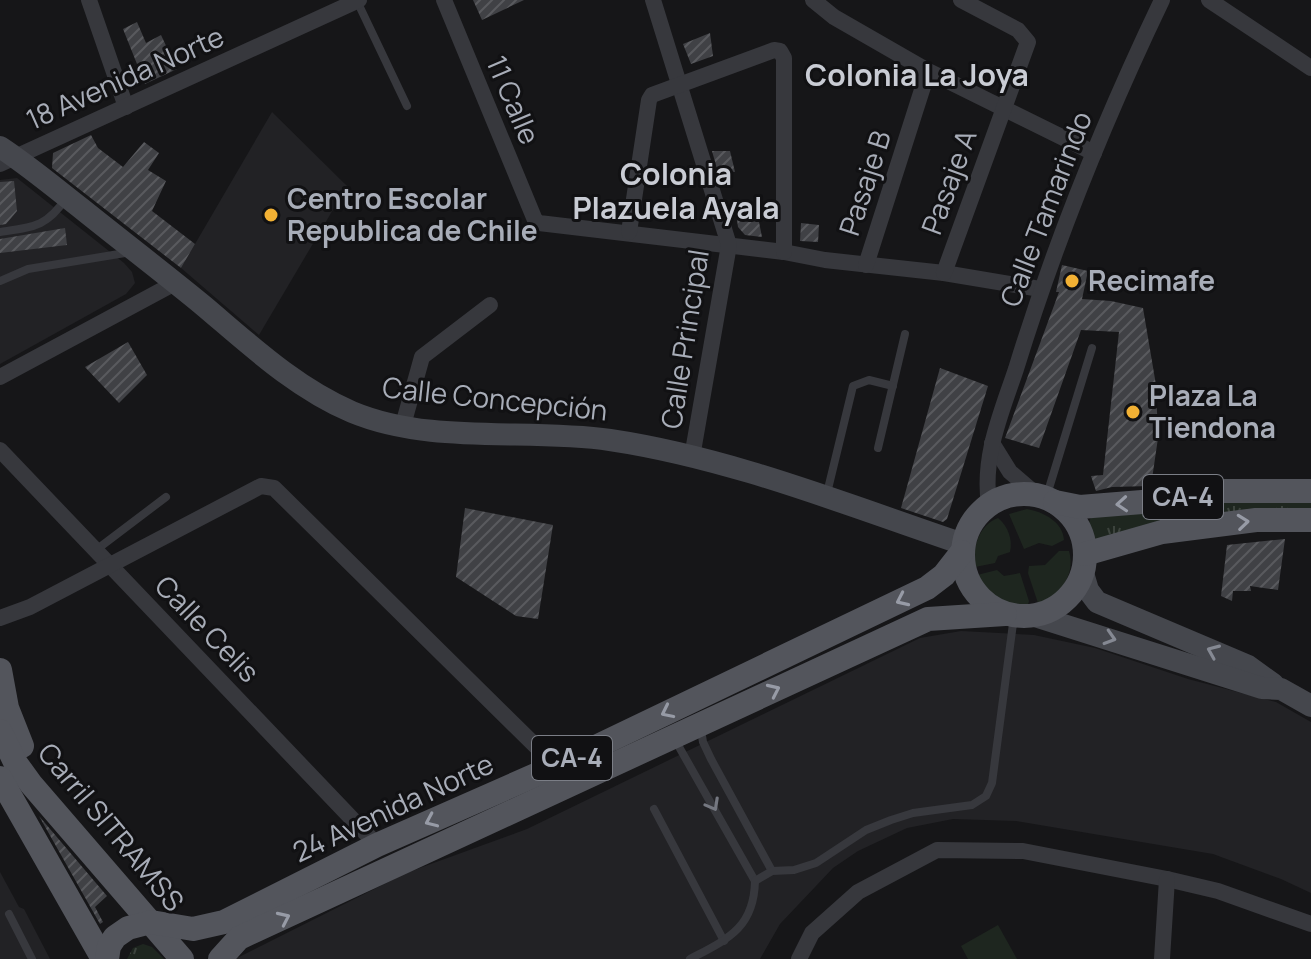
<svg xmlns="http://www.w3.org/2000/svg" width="1311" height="959" viewBox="0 0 1311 959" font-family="Manrope,sans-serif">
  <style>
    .built { fill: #222225 }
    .grass { fill: url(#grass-tufts) }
    .green { fill: #1e261f }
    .building { fill: url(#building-hatch) }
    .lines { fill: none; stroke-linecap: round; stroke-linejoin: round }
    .lane { stroke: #37383d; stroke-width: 8 }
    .street { stroke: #37383d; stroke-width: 16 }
    .secondary { stroke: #45474d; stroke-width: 22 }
    .primary { stroke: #53555c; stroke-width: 24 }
    .oneway { stroke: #979ba6 }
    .oneway2 { stroke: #858993 }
    .oneway3 { stroke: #757881 }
    .poi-dot { fill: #f2b134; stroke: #111113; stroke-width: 3 }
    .labels { text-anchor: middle; stroke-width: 6; stroke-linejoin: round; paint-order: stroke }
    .shield { fill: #111113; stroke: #7b7e86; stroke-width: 2 }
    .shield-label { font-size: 26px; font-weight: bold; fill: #a8adb8 }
    .street-label { font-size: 28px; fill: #a8adb8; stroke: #111113 }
    .poi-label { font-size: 28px; font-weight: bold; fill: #a8adb8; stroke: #111113; text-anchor: start }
    .neighbourhood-label { font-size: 30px; font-weight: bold; fill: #c9ccd4; stroke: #111113 }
  </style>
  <defs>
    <pattern id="grass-tufts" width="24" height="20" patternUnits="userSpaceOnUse" patternTransform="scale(2)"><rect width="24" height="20" fill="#1e261f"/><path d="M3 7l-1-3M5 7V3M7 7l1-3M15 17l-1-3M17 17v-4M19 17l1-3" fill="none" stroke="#3c433d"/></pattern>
    <pattern id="building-hatch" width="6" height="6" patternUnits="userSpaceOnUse" patternTransform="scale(2)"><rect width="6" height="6" fill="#404145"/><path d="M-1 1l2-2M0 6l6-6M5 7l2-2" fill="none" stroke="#595a5e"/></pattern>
  </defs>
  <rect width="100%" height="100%" fill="#161618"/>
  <g class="built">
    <polygon points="272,112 347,186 259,335 181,268"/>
    <polygon points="17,178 124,263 132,272 135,283 126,294 0,364 0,180"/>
    <polygon points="961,631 1034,635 1095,648 1188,679 1276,702 1311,722 1311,893 1281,879 1213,854 1016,821 953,819 907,828 858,851 833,868 780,924 760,959 235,959 406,873 527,829 920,638"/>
    <polygon points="0,872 19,907 24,909 50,959 0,959"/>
  </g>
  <g class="grass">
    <polygon points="1311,496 1311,512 1096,541 1089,523 1091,517 1205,500"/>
    <polygon points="143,944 152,947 164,959 127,959 133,948"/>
  </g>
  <g class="green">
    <path d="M1027,509C1044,512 1063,522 1064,540L1052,546L1039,543L1024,549L1009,514Z"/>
    <path d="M998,518C1008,526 1013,540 1010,552L998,556L995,563L975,567C972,548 979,525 998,518Z"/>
    <path d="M1059,551H1069C1076,575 1060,596 1038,603L1028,573L1029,566L1045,565Z"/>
    <path d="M997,570L1004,576L1020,573L1029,601L1028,605C1006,611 985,595 977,575Z"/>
    <polygon points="998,925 1017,959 968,959 961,946"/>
  </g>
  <g class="building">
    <polygon points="473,0 524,0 482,20"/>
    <polygon points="137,22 146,43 161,35 177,69 145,84 123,29"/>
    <polygon points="710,33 713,56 691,64 683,44"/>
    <polygon points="91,135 98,148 123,167 144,142 159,153 148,170 166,181 152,211 195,244 181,268 52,168 53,153"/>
    <polygon points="712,151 730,151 735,172 717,169"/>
    <polygon points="14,181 17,211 6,224 0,225 0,182"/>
    <polygon points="757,212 762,237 745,235 738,227 736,213"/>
    <polygon points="801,223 819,225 818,242 800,241"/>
    <polygon points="65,228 67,245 0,253 0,239"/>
    <polygon points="1062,265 1088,271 1082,299 1111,301 1143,308 1156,385 1158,438 1151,486 1112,487 1096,491 1091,476 1103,475 1119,332 1081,330 1039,448 1005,438 1059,292 1056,292"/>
    <polygon points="128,342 147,375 119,403 85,367"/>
    <polygon points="940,368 988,386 947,519 943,522 901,508"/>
    <polygon points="465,508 553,525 538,619 516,616 456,577"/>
    <polygon points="1285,539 1278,590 1250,586 1251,591 1233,591 1232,601 1221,596 1227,545"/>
    <polygon points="39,816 107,896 95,907 103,922 100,924"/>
  </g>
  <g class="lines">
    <g class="lane">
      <polyline points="357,1 407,106"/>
      <path d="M0,232C33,227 47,227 66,198"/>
      <polyline points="0,281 28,269 131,252"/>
      <polyline points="878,448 905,334"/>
      <polyline points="827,493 853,386 869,380 893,386"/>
      <polyline points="1046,498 1092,348"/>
      <polyline points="96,550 166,497"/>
      <polyline points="701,730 703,742 711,759 772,871"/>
      <polyline points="674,738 755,881"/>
      <polyline points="654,809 724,941"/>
      <polyline points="9,914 32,959"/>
      <path d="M690,959C728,939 754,928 755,881L772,871L794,870L816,863L866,830L891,820L913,813L972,805L986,796L992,783L1014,616"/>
    </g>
    <g class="street">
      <polyline points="89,0 126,107"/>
      <polyline points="444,0 535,220 539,223 784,252 825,260 944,273 1040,289"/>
      <polyline points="653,0 729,245 692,457"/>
      <polyline points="813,0 834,17 928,71 1094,153"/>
      <polyline points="1209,0 1311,68"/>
      <polyline points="0,164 359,0"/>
      <polyline points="629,232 649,100 652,95 774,50 780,51 784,58 784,252"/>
      <polyline points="866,265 928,71"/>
      <polyline points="944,273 1028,42 1018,30 961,0"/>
      <polyline points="0,377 175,283"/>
      <polyline points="403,425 422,357 490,305"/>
      <polyline points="992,443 1010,472 1037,495"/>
      <polyline points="0,450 377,845"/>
      <path d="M989,505C982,456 1001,414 1016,369C1055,242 1105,119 1162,0"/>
      <polyline points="0,618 30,607 261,486 274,488 556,766"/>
      <polyline points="799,959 812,933 858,892 937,850 1023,851 1167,879 1218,891 1311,924"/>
      <polyline points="1162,959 1167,879"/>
    </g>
    <g class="secondary">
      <path d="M0,147C29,166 55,188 82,209C123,242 165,274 205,307C251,346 296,388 352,412C431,445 527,428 610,440C731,458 847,505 963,544"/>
      <polyline points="1083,573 1088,590 1097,602 1248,666 1273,684"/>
      <polyline points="1035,616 1262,688 1281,689 1311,706"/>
    </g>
    <g class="primary">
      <circle cx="1024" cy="555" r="61"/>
      <polyline points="1055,502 1080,507 1167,500 1215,491 1311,491"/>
      <polyline points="1085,554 1162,532 1256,520 1311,520"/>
      <polyline points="0,670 7,708 22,746"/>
      <polyline points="0,731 15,762 31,784 182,959"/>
      <polyline points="0,778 103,959"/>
      <polyline points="107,959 109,946 115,937 128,928 151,922 193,929 224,922 377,845 556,766 927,588 944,575 962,552"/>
      <polyline points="220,959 239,938 928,619 1005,614"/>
    </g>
  </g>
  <defs><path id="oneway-chevron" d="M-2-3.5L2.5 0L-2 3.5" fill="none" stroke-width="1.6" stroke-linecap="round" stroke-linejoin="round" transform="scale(2)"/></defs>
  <g class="oneway">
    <use href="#oneway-chevron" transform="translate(1122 504) rotate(176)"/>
    <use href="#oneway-chevron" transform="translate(1243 522) rotate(-6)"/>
    <use href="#oneway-chevron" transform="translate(902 600) rotate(155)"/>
    <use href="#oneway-chevron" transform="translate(774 690) rotate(-25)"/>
    <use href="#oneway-chevron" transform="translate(667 712) rotate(154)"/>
    <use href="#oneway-chevron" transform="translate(431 821) rotate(156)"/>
    <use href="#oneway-chevron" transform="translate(284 918) rotate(-25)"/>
  </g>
  <g class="oneway2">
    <use href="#oneway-chevron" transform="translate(1110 638) rotate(17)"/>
    <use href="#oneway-chevron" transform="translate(1213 651) rotate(-157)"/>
  </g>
  <use class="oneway3" href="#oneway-chevron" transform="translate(713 805) rotate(61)"/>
  <g class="poi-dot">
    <circle cx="271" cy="215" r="8"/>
    <circle cx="1072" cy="281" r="8"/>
    <circle cx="1133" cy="412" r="8"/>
  </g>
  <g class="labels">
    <g class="shield">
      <rect x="1143" y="475" width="80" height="44" rx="6"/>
      <rect x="532" y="736" width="80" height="44" rx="6"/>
    </g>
    <g class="shield-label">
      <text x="1183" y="506">CA-4</text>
      <text x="572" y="767">CA-4</text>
    </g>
    <g class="street-label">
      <text transform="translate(125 78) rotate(-24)" y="10">18 Avenida Norte</text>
      <text transform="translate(513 100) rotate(67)" y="10">11 Calle</text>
      <text transform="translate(949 182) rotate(-70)" y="10">Pasaje A</text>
      <text transform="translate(865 183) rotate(-72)" y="10">Pasaje B</text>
      <text transform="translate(1046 209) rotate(-69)" y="10">Calle Tamarindo</text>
      <text transform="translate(685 339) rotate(-81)" y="10">Calle Principal</text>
      <text transform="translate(495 399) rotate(6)" y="10">Calle Concepción</text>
      <text transform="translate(207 629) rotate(46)" y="10">Calle Celis</text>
      <text transform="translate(393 808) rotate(-25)" y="10">24 Avenida Norte</text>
      <text transform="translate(111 827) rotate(50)" y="10">Carril SITRAMSS</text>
    </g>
    <g class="poi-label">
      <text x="287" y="209">Centro Escolar<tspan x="287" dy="32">Republica de Chile</tspan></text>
      <text x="1088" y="291">Recimafe</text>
      <text x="1149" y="406">Plaza La<tspan x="1149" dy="32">Tiendona</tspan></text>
    </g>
    <g class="neighbourhood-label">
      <text x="917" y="86">Colonia La Joya</text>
      <text x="676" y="185">Colonia<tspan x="676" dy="34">Plazuela Ayala</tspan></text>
    </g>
  </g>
</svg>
